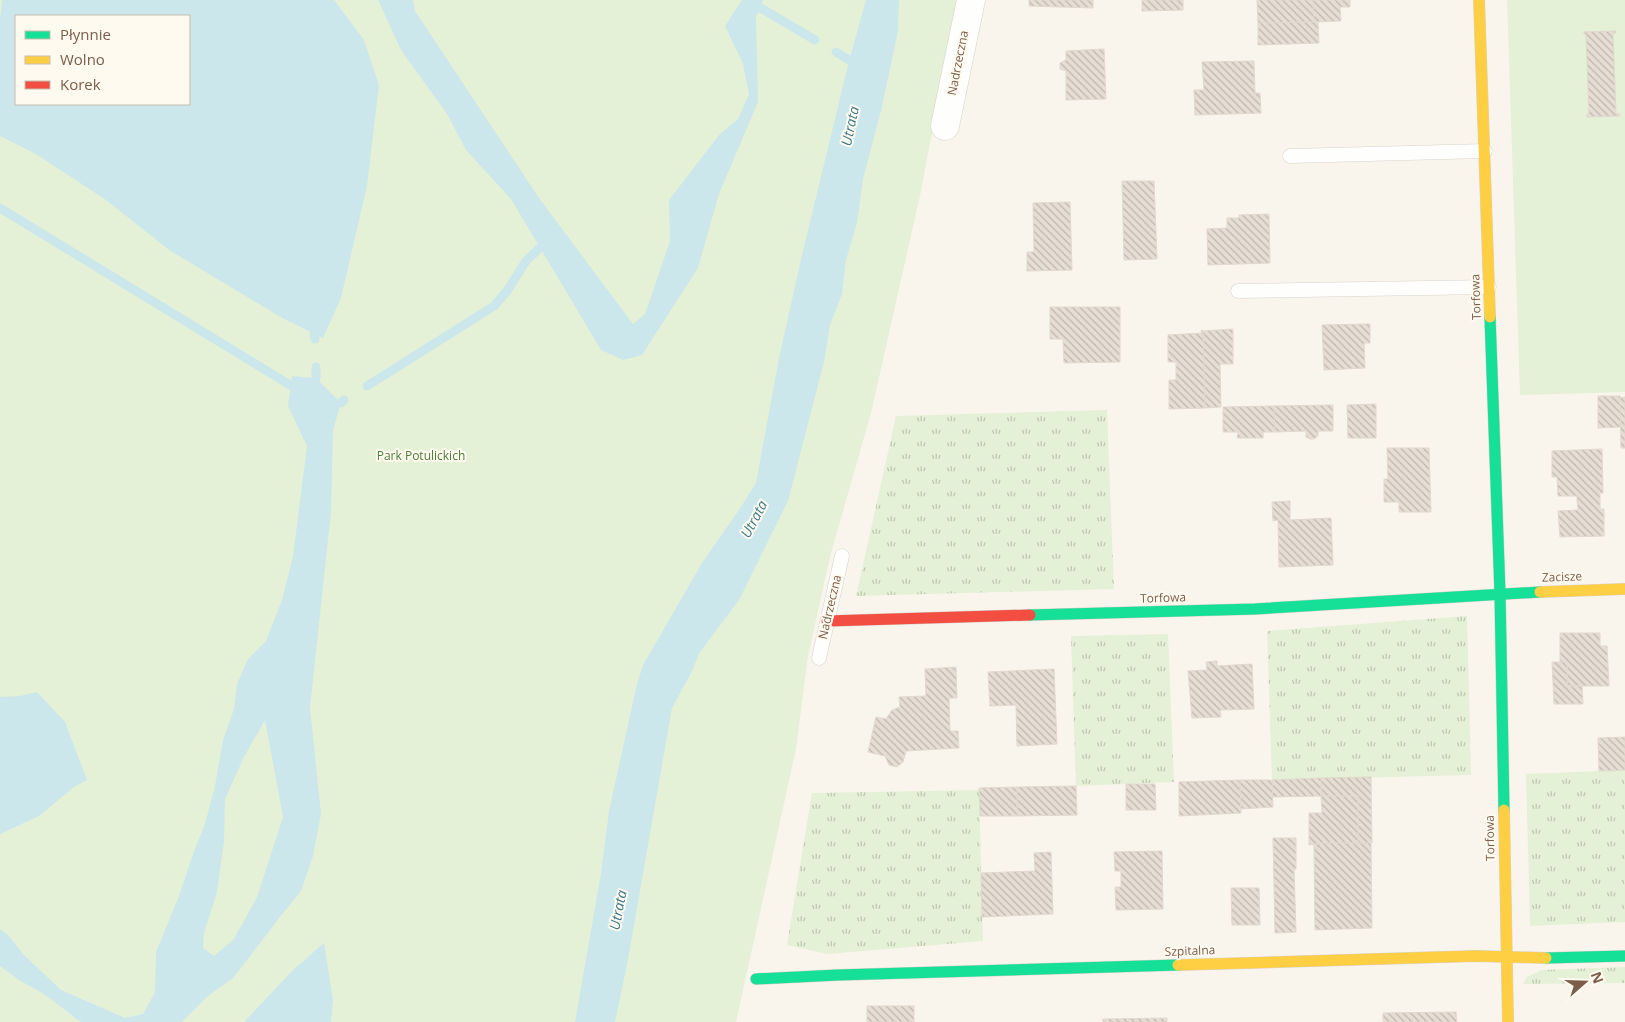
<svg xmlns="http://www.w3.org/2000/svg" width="1625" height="1022" viewBox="0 0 1625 1022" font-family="'Open Sans',sans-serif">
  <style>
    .grass { fill: url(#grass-tufts) }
    .park { fill: #e4f1d6; fill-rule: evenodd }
    .water { fill: #cce7eb; fill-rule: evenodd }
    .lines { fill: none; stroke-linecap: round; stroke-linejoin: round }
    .stream { stroke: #cce7eb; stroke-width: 9 }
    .building { fill: url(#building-back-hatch); stroke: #e2d8ce }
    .lane-casing { stroke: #d8d2cb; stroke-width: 15 }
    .street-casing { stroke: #d8d2cb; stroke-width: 29 }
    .fast-casing { stroke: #d9d1c9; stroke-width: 12 }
    .slow-casing { stroke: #d9d1c9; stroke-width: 12 }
    .jam-casing { stroke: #d9d1c9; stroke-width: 12 }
    .lane { stroke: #fefefc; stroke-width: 14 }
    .street { stroke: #fefefc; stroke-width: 28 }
    .fast { stroke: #16e098; stroke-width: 11 }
    .slow { stroke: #ffcf43; stroke-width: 11 }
    .jam { stroke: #f24e42; stroke-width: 11 }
    .labels { text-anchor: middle; stroke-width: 4; stroke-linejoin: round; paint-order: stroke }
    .street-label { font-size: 12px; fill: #7b5d49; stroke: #fffaf0 }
    .park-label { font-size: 12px; fill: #4c7c3c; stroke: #fffaf0 }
    .water-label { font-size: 14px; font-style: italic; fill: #3d7889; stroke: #fffaf0 }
  </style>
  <defs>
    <pattern id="grass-tufts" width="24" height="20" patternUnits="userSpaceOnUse" patternTransform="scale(1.25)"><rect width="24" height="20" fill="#e4f1d6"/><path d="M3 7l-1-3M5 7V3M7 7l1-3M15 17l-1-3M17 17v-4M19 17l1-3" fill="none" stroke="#bec6b0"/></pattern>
    <pattern id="building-back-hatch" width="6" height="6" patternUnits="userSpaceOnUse" patternTransform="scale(1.25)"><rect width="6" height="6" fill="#e6ded4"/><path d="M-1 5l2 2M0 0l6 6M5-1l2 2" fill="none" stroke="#bfb7ae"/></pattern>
  </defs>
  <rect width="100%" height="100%" fill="#f9f5ed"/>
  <g class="grass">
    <polygon points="1107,410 1114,589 856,596 896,416"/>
    <polygon points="1467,616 1471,775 1272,780 1267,631"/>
    <polygon points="1168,634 1174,782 1076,786 1071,636"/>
    <polygon points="1625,770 1625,922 1530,926 1526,774"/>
    <polygon points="979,790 983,941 827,954 787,945 812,793"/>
    <polygon points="1625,967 1625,983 1523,984 1527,977 1541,970"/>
  </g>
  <g class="park">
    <path d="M0,0H957L920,196L871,413L831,553L808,656L796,749L736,1022H0ZM16,16H189V104H16Z"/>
    <polygon points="1507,0 1625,0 1625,392 1520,395"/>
  </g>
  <g class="water">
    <path d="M2,0H334L364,40L379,85L367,186L341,298L323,338L284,319L169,250L106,200L36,154L0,136V19ZM16,16H189V104H16Z"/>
    <polygon points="378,0 413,0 415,11 539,198 633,324 645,314 670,241 669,200 719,135 738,119 749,94 743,64 725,26 742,0 763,0 756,17 758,102 719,194 698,268 642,355 623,360 601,350 511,199 466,150 447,114 401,50"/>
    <polygon points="866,0 899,0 898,31 881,111 863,179 857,223 846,260 842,294 830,325 824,362 788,501 739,600 700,652 690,675 672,708 627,965 615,1022 575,1022 601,873 609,811 637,684 643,665 702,563 741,507 756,483 779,358 802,255 849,61"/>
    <path d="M292,376L316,378L341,403L333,430L331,512L310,707L321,814L313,856L301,891L280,917L233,978L208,996L182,1022H81L44,994L19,980L0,966V929L8,935L24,955L61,990L125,1018L143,1014L155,992L156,952L179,896L194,851L205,824L215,786L223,740L234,709L237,684L248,659L266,641L282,600L293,556L307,446L288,406ZM265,720L283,817L257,897L234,939L214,956L203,948L204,933L217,892L224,842L225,799L244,757Z"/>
    <polygon points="37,692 65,722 87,780 74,787 39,816 0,834 0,697 20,696"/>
    <polygon points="324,943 333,1000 331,1022 244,1022 294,969"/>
  </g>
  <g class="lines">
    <g class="stream">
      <polyline points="754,4 815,40"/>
      <polyline points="836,52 859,66"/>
      <polyline points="0,208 290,385"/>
      <polyline points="314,334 315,339"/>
      <polyline points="316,367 316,378"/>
      <polyline points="367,386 494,306 507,291 526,261 548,240"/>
      <polyline points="341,403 344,400"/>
    </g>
  </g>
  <g class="building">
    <polygon points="1029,0 1093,0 1093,8 1029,6"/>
    <polygon points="1142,0 1183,0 1183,10 1142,11"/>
    <polygon points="1257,0 1313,0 1314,22 1258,23"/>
    <polygon points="1313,0 1350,0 1350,7 1340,7 1341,21 1314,22"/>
    <polygon points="1318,22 1319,43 1258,45 1258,23"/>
    <polygon points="1616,31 1616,33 1613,33 1616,114 1620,114 1619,116 1587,117 1587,114 1589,114 1586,34 1584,34 1584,32"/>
    <polygon points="1104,49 1106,99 1066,100 1066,71 1060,69 1060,63 1066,60 1066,51"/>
    <polygon points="1254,61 1255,93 1260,93 1261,113 1195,115 1194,90 1204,90 1202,62"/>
    <polygon points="1122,181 1154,181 1157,259 1124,260"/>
    <polygon points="1070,202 1072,270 1027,271 1027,252 1034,252 1033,203"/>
    <polygon points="1269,214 1270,263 1208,265 1207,229 1227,228 1227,218 1239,218 1239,215"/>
    <polygon points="1050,307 1120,307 1120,362 1064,363 1063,339 1050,339"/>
    <polygon points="1370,324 1370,343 1364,343 1365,368 1324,370 1322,325"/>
    <polygon points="1233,329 1233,364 1220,364 1221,407 1205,408 1203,331"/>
    <polygon points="1201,330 1203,331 1205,408 1169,409 1169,380 1176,380 1176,362 1168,362 1168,335 1202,333"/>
    <polygon points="1598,396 1620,396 1621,427 1598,428"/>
    <polygon points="1625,397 1625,448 1621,448 1620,398"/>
    <polygon points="1376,404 1376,438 1348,438 1347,405"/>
    <polygon points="1333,405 1333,431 1318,431 1318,436 1314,439 1310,439 1306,437 1306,431 1275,432 1274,406"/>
    <polygon points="1274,406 1275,432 1263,432 1263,438 1237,438 1238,432 1223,432 1223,407"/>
    <polygon points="1387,448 1429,448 1431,512 1399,512 1399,502 1384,502 1384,479 1388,479"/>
    <polygon points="1602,449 1603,493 1600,493 1600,509 1604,509 1604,536 1560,537 1558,511 1578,510 1577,500 1577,496 1558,496 1557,477 1552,477 1552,451"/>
    <polygon points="1290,501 1290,520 1331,518 1333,565 1279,567 1278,520 1273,521 1272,502"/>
    <polygon points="1560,633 1600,633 1600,646 1607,646 1609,686 1567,686 1567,662 1560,662"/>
    <polygon points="1217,661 1217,666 1252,664 1254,709 1220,710 1221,717 1192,718 1188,671 1207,670 1206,662"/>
    <polygon points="1552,662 1567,662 1567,686 1582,686 1583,704 1554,704"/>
    <polygon points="956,667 957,698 949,698 950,731 958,731 959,748 906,751 903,762 897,767 889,765 885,756 868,752 876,717 886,719 892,710 900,707 899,697 926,696 925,669"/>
    <polygon points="1054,669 1057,744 1017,746 1016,705 990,706 988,672"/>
    <polygon points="1625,737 1625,770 1599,771 1598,738"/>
    <polygon points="1371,777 1372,843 1358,843 1358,796 1321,796 1321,778"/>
    <polygon points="1321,778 1321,796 1272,797 1272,780"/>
    <polygon points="1240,780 1241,813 1179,816 1179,782"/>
    <polygon points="1240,780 1272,780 1273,807 1241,809"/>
    <polygon points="1126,784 1155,784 1156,810 1126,810"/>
    <polygon points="1076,786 1077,815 1017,816 1017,787"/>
    <polygon points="1017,787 1017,816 980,816 979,788"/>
    <polygon points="1321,796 1358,796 1358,843 1322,843 1309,845 1309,813 1322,813"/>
    <polygon points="1273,838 1296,838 1296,869 1294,869 1296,932 1275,933"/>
    <polygon points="1322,843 1371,843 1372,928 1315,930 1314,845"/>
    <polygon points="1162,851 1163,909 1116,910 1115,887 1121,887 1121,871 1115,871 1114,852"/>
    <polygon points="1051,852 1053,914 982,917 981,873 1035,871 1034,853"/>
    <polygon points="1231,888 1259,888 1260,925 1232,925"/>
    <rect x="867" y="1006" width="47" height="16"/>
    <polygon points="1456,1012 1457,1022 1383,1022 1383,1013"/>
    <polygon points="1167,1018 1167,1022 1103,1022 1103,1019"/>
  </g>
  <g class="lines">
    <g class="lane-casing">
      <g id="lane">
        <polyline points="1290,156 1485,151"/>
        <polyline points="1238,291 1489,287"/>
        <polyline points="819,658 842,556"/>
      </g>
    </g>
    <g class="street-casing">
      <polyline id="street" points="945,126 971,0"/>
    </g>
    <g class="fast-casing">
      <g id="fast">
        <polyline points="1490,317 1500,593 1504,810"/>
        <polyline points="1030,615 1255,609 1540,592"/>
        <polyline points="1546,958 1625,956"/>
        <polyline points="756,979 838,975 1178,965"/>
      </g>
    </g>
    <g class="slow-casing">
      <g id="slow">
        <polyline points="1479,0 1490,317"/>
        <polyline points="1540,592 1625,589"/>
        <polyline points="1504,810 1508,1022"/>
        <polyline points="1178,965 1476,956 1546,958"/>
      </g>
    </g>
    <g class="jam-casing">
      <polyline id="jam" points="827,621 1030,615"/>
    </g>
    <use href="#lane" class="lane"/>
    <use href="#street" class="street"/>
    <use href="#fast" class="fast"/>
    <use href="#slow" class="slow"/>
    <use href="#jam" class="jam"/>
  </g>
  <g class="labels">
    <g class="street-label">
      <text transform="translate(958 63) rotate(-79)" y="4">Nadrzeczna</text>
      <text transform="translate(1476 297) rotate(-92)" y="4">Torfowa</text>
      <text transform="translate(1562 577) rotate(-2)" y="4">Zacisze</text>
      <text transform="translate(1163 598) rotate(-2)" y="4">Torfowa</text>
      <text transform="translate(830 607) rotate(-77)" y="4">Nadrzeczna</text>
      <text transform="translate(1490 838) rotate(-91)" y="4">Torfowa</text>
      <text transform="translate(1190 951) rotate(-2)" y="4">Szpitalna</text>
    </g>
    <g class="park-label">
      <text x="421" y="460">Park Potulickich</text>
    </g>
    <g class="water-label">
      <text transform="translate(850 126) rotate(-78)" y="5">Utrata</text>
      <text transform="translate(754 519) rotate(-62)" y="5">Utrata</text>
      <text transform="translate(618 910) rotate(-79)" y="5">Utrata</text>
    </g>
  </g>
  <rect x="15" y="15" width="175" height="90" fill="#fffaf0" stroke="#cabbad"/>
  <rect x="25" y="31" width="25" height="8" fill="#16e098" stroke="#cabbad"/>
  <text x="60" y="40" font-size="15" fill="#7b5d49">Płynnie</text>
  <rect x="25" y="56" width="25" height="8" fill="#ffcf43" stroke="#cabbad"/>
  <text x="60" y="65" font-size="15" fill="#7b5d49">Wolno</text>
  <rect x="25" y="81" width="25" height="8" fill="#f24e42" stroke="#cabbad"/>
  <text x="60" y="90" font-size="15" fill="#7b5d49">Korek</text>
  <g transform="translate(1585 982) rotate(70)" stroke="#fffaf0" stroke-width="4" paint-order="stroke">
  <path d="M0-4L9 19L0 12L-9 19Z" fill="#7b5d49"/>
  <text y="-8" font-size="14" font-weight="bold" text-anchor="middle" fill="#7b5d49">N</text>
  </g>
</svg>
